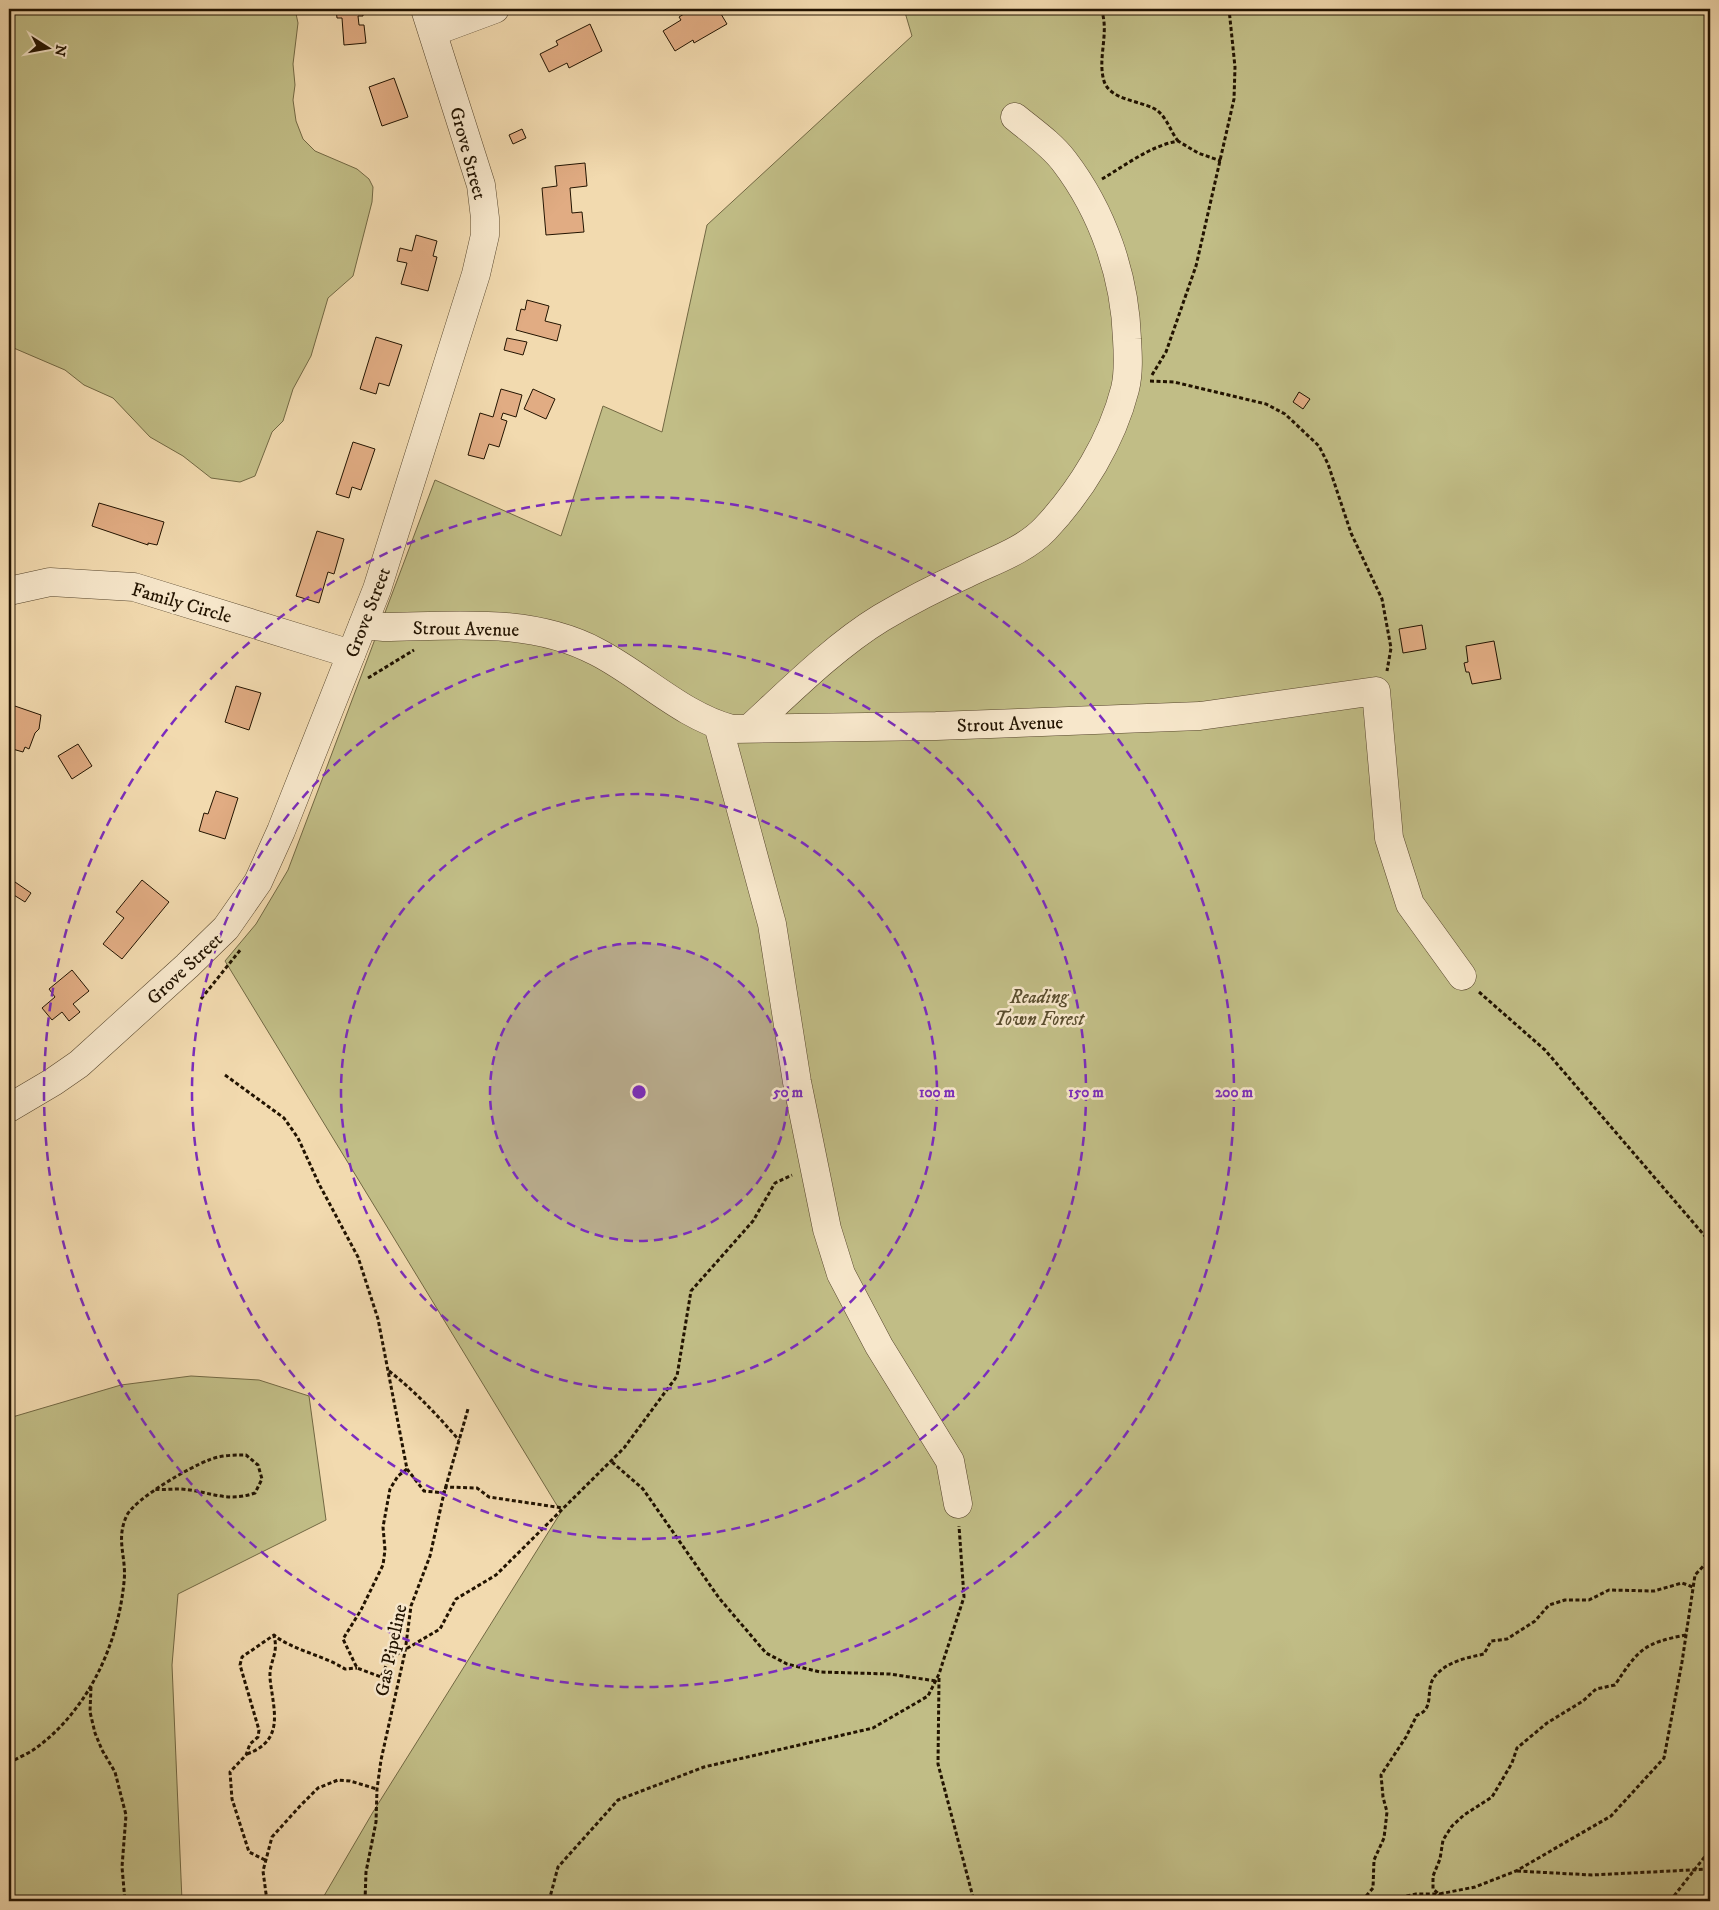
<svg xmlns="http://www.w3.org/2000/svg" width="1719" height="1910" viewBox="0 0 1719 1910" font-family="'IM FELL DW Pica',serif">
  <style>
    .green { fill: #c1bd86; stroke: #726843 }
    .building { fill: #e1ac83; stroke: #221300 }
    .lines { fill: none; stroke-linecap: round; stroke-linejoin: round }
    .minor-casing { stroke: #56452c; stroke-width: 29 }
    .path { stroke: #221300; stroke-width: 3; stroke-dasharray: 4 2.5; stroke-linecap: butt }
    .minor { stroke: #f7e7cb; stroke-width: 28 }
    .ring { fill: none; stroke: #7b2cbf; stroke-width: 2.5; stroke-dasharray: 9 6 }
    .labels { text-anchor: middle; stroke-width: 5; stroke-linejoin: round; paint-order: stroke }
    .street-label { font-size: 19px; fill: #221300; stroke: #f7e7cb }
    .park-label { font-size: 19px; font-style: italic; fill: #5a4e2f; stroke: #f7e7cb }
    .centre { fill: #7b2cbf; stroke: #f7e7cb; stroke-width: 2.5 }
    .ring-label { font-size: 15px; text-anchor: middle; font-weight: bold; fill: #7b2cbf; stroke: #f7e7cb; stroke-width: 5; stroke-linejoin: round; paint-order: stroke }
  </style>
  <rect width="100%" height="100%" fill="#f2daaf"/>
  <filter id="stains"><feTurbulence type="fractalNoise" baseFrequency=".004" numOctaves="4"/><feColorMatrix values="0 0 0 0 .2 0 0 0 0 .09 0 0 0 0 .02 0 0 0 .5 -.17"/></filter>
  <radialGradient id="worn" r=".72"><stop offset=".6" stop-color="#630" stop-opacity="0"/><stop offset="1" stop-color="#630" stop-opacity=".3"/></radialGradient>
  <g class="green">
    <polygon points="9,9 295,9 298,23 293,64 295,85 293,100 296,121 303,139 315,151 357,169 369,179 373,187 372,202 353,276 328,298 311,356 293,389 283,421 272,432 255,476 240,482 211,478 183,456 150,437 113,398 84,385 65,370 9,346"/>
    <polygon points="904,9 1710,9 1710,1901 321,1901 373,1812 561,1512 225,961 256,924 288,870 435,480 561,536 603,406 662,432 707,225 912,36"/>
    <polygon points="191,1376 259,1380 309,1396 326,1520 178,1594 172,1665 182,1901 9,1901 9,1418 121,1385"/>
  </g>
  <g class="building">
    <polygon points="336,9 363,9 363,16 358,16 359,25 364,25 366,43 344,45 342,18 337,18"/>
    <polygon points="692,9 718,9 727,24 694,43 693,40 675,51 663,31 681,20 679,17"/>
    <polygon points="590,24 602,51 569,68 567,63 549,72 540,54 558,45 556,41"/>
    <polygon points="394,78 408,117 382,126 369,87"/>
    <polygon points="522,129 526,138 513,144 509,135"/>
    <polygon points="585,163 587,186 570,188 572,213 582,212 584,232 546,235 542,188 557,186 555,166"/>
    <polygon points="416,235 437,241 433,256 437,257 428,291 401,284 407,263 397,261 400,248 412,251"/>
    <polygon points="527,300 549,306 545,321 561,325 557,341 516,330 521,309 525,310"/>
    <polygon points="376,337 402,345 389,386 379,383 376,394 360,389"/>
    <polygon points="507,338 527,342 523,355 504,350"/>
    <polygon points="501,389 522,395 516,417 503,413 501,419 507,421 499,447 489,444 484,459 468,455 480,413 493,417"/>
    <polygon points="533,389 555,399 546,419 524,409"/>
    <polygon points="1299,392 1310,399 1303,409 1293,402"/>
    <polygon points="353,442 375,449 361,490 352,487 349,498 336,494"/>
    <polygon points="99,503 164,522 157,545 148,543 148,545 92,526"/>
    <polygon points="317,531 344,539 334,574 328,572 319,603 296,596"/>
    <polygon points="1422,625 1426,649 1403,653 1399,629"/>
    <polygon points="1494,641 1501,679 1472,684 1469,672 1466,672 1464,663 1468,662 1466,646"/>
    <polygon points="236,686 261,693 249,730 225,722"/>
    <polygon points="9,704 41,715 39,729 35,733 29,749 25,747 23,752 9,748"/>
    <polygon points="78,744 92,766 72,779 58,756"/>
    <polygon points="216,791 238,798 225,839 199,831 204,813 208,814"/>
    <polygon points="142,880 169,902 122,959 103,944 124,918 116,912"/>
    <polygon points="15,882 31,893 25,902 9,892"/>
    <polygon points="72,970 89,991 73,1004 80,1012 69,1021 62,1012 52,1020 42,1008 55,997 49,989"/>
  </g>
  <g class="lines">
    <g class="minor-casing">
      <g id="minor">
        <polyline points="433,32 495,9"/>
        <polyline points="9,591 50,582 134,587 351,654"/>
        <path d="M363,625L384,627C456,626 531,617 597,652C642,675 682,716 732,729L936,726L1200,716L1376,691L1389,838L1410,904L1462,976"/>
        <polyline points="718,725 772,924 797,1082 827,1229 841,1274 879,1346 950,1461 958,1504"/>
        <path d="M750,728C789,692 835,646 881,618C908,602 937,587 966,574C992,561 1024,551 1045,529C1081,491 1112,440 1125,389C1129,373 1128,355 1127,339C1125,276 1103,212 1064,161C1051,144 1032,131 1015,117"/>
        <polyline points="9,1108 53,1082 79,1064 187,966 226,928 258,882 281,831 377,589 476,274 485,235 485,218 481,185 425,9"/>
      </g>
    </g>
    <g class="path">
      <path d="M1101,9C1110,32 1097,58 1104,81C1109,99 1139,101 1153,108C1166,114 1170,131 1178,141"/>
      <path d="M1102,179C1126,165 1150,146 1178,141L1198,153L1221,161"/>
      <polyline points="1152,375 1166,352 1196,266 1234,99 1235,67 1229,9"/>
      <polyline points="1150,381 1174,382 1266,404 1285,414 1319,446 1328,464 1351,533 1382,599 1391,648 1387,671"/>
      <polyline points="368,678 414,650"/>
      <polyline points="1479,992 1545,1050 1710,1242"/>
      <polyline points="201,999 241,949"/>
      <polyline points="225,1075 284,1118 298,1138 319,1184 358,1257 378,1319 407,1469 424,1491 444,1493 446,1487 477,1488 489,1497 563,1508"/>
      <path d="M389,1371C415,1391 437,1415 459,1440"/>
      <polyline points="612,1462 643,1489 719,1598 766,1653 787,1664 820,1672 890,1674 936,1681"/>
      <polyline points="407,1469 398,1476 390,1489 383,1527 385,1550 383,1565 361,1610 343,1639 357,1668 381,1677 389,1659 440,1629 456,1599 496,1575 624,1448 677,1376 691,1291 753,1221 775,1183 792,1175"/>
      <path d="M1686,1635C1643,1643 1638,1650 1615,1685L1596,1689L1583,1701L1547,1723L1517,1748L1512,1763L1492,1797L1464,1815L1452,1826L1443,1840L1440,1859L1433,1876V1889L1439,1894L1475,1887L1516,1871L1611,1816L1664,1758L1682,1662L1695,1575L1710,1559"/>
      <polyline points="939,1678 938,1764 974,1901"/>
      <polyline points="91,1687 90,1712 95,1733 102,1750 115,1772 126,1815 122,1867 125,1901"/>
      <path d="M247,1754C286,1740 273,1709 270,1678C269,1661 279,1654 274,1636"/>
      <path d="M9,1763C17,1758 28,1754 36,1748C88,1710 118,1645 124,1582C127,1557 115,1540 127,1515C136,1498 190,1467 209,1460C220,1455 234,1455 246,1455L258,1465L262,1479L255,1493C226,1503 209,1491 181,1489C172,1489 163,1490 154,1489"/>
      <path d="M265,1860L249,1852L232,1799L230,1772L246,1755L250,1744L258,1737L259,1730L240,1665L242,1657L274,1635C292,1650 323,1655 345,1669L357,1668"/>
      <polyline points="1517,1871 1592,1875 1710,1869"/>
      <polyline points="267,1901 263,1871 272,1837 300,1806 318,1788 338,1780 350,1781 377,1789"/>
      <polyline points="365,1901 366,1872 376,1822 377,1789 381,1760 405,1652 411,1606 430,1556 444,1493 468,1409"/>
      <polyline points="549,1901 558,1867 618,1800 704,1767 873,1728 928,1696 939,1674 964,1597 959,1526"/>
      <path d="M1362,1901L1373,1888L1374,1860L1384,1838L1387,1812L1383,1797L1381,1775L1406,1737L1417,1715C1436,1709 1424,1689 1435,1676C1448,1661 1466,1658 1484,1654L1491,1641L1507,1639L1535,1621L1549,1605L1565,1600H1589L1609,1590L1654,1591L1682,1583L1693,1587"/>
      <polyline points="1381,1901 1416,1894 1439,1894 1441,1901"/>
      <polyline points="1670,1901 1710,1850"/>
    </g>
    <use href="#minor" class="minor"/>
  </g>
  <circle cx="639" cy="1092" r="149" fill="#7b2cbf" fill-opacity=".12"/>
  <g class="ring">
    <circle cx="639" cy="1092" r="149"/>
    <circle cx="639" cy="1092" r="298"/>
    <circle cx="639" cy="1092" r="447"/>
    <circle cx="639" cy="1092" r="595"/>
  </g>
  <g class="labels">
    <g class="street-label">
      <text transform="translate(469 153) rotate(75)" y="7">Grove Street</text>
      <text transform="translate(182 602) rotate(16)" y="7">Family Circle</text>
      <text transform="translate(367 612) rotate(-69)" y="7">Grove Street</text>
      <text transform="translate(466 628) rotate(1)" y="7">Strout Avenue</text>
      <text transform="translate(1010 723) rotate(-2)" y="7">Strout Avenue</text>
      <text transform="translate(184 968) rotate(-43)" y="7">Grove Street</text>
      <text transform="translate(390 1650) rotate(-78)" y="7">Gas Pipeline</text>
    </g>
    <g class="park-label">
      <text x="1039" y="1003">Reading<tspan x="1039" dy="22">Town Forest</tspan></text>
    </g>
  </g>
  <circle cx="639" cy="1092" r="8" class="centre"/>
  <g class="ring-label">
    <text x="788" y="1097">50 m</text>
    <text x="937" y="1097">100 m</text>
    <text x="1086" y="1097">150 m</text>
    <text x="1234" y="1097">200 m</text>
  </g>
  <rect width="1719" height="1910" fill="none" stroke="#f2daaf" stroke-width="30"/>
  <rect x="10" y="10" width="1699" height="1890" fill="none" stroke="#221300" stroke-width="2.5"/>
  <rect x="15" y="15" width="1689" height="1880" fill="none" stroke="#221300"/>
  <g transform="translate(48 48) rotate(101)" stroke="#f7e7cb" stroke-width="4" paint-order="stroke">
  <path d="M0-4L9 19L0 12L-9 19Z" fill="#221300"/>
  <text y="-8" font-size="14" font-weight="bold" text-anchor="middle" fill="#221300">N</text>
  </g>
  <rect width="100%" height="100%" filter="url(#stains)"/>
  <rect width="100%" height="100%" fill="url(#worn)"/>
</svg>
